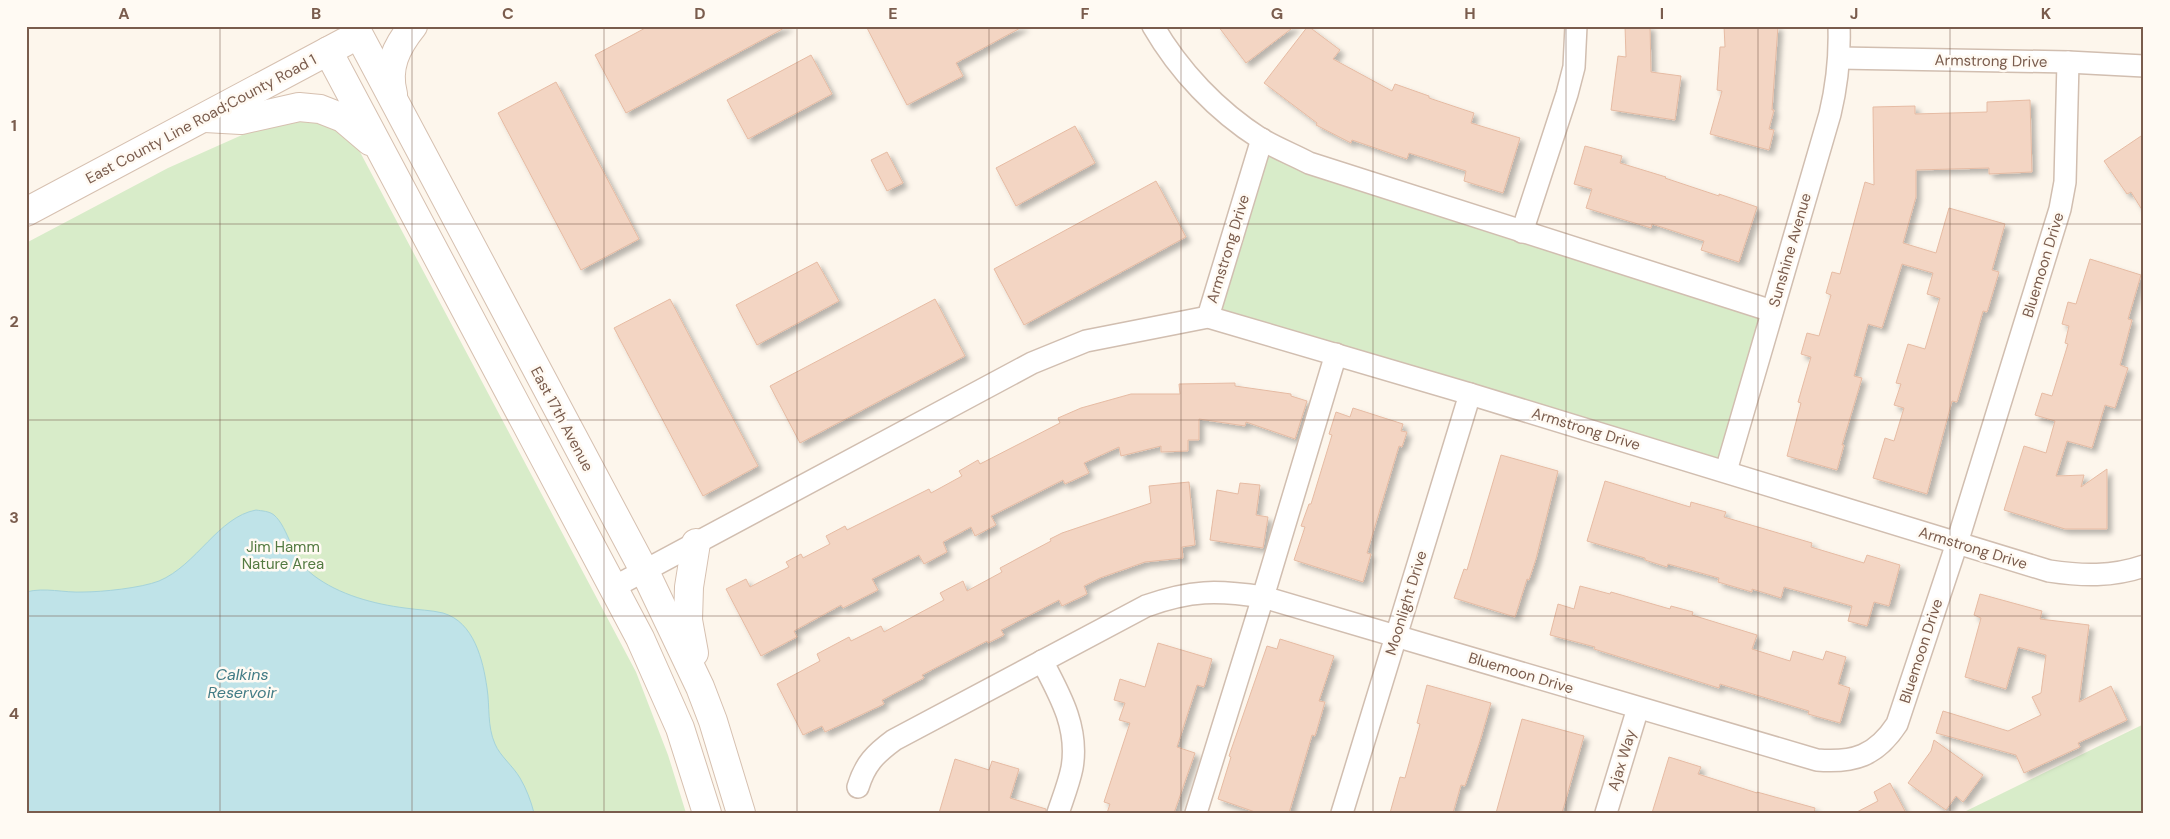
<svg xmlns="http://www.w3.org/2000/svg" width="2170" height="839" viewBox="0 0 2170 839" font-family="'DM Sans',sans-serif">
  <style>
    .green { fill: #d8ecc9 }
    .water { fill: #bfe3e8; stroke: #a5d3da }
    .building { fill: #f3d5c3; stroke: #e6bba3; filter: url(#shadow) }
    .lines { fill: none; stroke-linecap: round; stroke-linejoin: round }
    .minor-casing { stroke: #d1beb0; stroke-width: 24 }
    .secondary-casing { stroke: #d6c0b0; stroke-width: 30 }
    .minor { stroke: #fff; stroke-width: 21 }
    .secondary { stroke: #fff; stroke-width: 28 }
    .grid { fill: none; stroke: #7a5c4d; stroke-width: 1; stroke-opacity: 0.55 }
    .labels { text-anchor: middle; stroke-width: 5; stroke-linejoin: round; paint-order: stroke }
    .street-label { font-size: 15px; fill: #7a5c4d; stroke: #fffaf3 }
    .park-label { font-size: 15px; fill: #537a41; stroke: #fffaf3 }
    .water-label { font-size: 16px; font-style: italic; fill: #437c86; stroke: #fffaf3 }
    .neatline { fill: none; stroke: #7a5c4d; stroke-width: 2 }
    .grid-label { font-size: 16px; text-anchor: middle; font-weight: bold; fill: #7a5c4d }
  </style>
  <defs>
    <filter id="shadow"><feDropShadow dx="4.5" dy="4.5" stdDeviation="2.5" flood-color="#0004"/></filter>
  </defs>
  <rect width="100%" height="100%" fill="#fdf6ec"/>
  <g class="green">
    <path d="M307,119C334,127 344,128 360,152L636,672L668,755L686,813H26V243L168,168L271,122Z"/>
    <polygon points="1262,139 1772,311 1726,471 1208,317"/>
    <polygon points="2144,724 2144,813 1962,813"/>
  </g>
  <path class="water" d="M256,510C262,511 269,511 274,515C289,528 291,558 313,575C339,595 374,604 405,608C418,610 431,610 443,613C474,622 483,660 487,688C490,707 487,726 495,744C500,756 513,766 520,778C526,788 531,801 534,813H26V592C45,587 64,593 83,592C102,592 141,588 159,581C197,565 218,517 256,510Z"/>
  <g class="building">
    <polygon points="649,26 788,26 626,113 595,55"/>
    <polygon points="866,26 1024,26 956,63 963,76 907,105"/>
    <polygon points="1218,26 1295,26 1246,63"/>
    <polygon points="1308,26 1340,50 1333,59 1392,91 1395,84 1429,96 1429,98 1474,113 1471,123 1520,138 1503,193 1464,181 1466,171 1409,153 1407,159 1352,140 1351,143 1316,125 1317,123 1264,83"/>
    <polygon points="1625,26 1650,26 1651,72 1681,76 1675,120 1611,110 1618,56 1626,57"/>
    <polygon points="1724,26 1778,26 1772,110 1774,110 1769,129 1774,130 1769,150 1710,134 1722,91 1717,90 1720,47 1725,47"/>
    <polygon points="811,55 832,94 748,139 727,100"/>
    <polygon points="556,82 639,239 581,270 498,113"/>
    <polygon points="2030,100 2032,172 1989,174 1989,168 1916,170 1916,197 1903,243 1936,253 1949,208 2005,224 1992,270 1999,272 1987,312 1983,311 1957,402 1952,401 1927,494 1873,478 1885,438 1894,441 1904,408 1894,405 1901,384 1896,383 1908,344 1925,349 1940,298 1927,294 1933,273 1902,264 1882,328 1868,324 1854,376 1862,378 1842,445 1844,445 1837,470 1787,456 1801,403 1798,402 1811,357 1801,354 1807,333 1819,336 1831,295 1826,293 1832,272 1840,274 1865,182 1874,185 1873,107 1915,106 1915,114 1987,112 1987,102"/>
    <polygon points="1075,126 1095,163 1016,206 996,168"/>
    <polygon points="2144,134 2144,213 2131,192 2127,194 2104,161"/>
    <polygon points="1585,146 1622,156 1620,163 1666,177 1665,178 1719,196 1719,194 1757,207 1739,262 1701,250 1704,241 1652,224 1651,228 1586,208 1592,189 1574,184"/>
    <polygon points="887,152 903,183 887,191 871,160"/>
    <polygon points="1156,181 1186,237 1024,325 994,269"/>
    <polygon points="2090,259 2141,275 2128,319 2132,320 2120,365 2128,368 2115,408 2105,405 2092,448 2067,441 2056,476 2084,475 2081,487 2107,469 2107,529 2065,529 2004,510 2024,446 2046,453 2055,421 2035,415 2042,393 2052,396 2068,344 2065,343 2069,326 2062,324 2068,302 2076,304"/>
    <polygon points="817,262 839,301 757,345 736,305"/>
    <polygon points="670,299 758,466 703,496 614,328"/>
    <polygon points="935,299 965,356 800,443 770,386"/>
    <polygon points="1235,383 1235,386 1291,394 1291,396 1307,401 1295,439 1246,422 1245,426 1199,419 1199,440 1188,440 1188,451 1161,452 1161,446 1121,456 1119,447 1084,463 1089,473 1065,484 1063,480 991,516 996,525 975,536 971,527 943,542 947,552 924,564 919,555 872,579 878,590 843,608 841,605 794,631 797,637 761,656 726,589 746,579 750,587 789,567 786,562 801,554 803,558 830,544 826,536 845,526 847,530 929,489 931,493 962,476 959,471 978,460 980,464 1060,423 1058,418 1081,408 1131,394 1180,394 1179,384"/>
    <polygon points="1353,408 1403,424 1401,431 1407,432 1402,447 1399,446 1367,553 1371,554 1363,582 1294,560 1305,527 1301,526 1309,504 1311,504 1332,435 1329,434 1336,412 1350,417"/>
    <polygon points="1501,455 1558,471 1536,559 1529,580 1527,579 1515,617 1454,598 1464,569 1467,570"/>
    <polygon points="1605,481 1690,507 1691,502 1726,512 1724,517 1812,543 1811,547 1864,563 1867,555 1900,565 1889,606 1874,602 1867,626 1848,621 1852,606 1784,587 1781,598 1752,589 1752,592 1718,582 1719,578 1668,564 1667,567 1645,560 1645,558 1587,541"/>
    <polygon points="1189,482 1195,545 1182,547 1183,558 1145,562 1100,578 1084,586 1087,594 1062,606 1059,600 1001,630 1004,635 988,643 987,641 922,675 924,678 882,700 884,704 825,732 822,726 803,735 777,684 820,661 817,654 849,637 851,641 881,626 884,632 944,600 940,593 963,581 967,591 1002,572 1000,568 1051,541 1050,539 1062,533 1151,503 1149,486"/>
    <polygon points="1240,483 1260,485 1256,515 1268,517 1263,548 1210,540 1217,490 1238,494"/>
    <polygon points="1580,586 1610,594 1611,592 1670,609 1671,606 1693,612 1692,615 1757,635 1752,649 1790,661 1793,651 1823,660 1826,651 1846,657 1838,684 1850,688 1840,723 1808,714 1809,711 1720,684 1719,688 1594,649 1595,647 1550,635 1558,604 1574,609"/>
    <polygon points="1980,594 2042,611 2040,619 2089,625 2079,702 2111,686 2127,720 2078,743 2080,747 2024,773 2016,755 1936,733 1943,711 2008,731 2041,715 2032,697 2041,693 2046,655 2018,647 2006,689 1965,677 1981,618 1974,615"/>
    <polygon points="1280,639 1334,656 1319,701 1325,702 1315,736 1312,735 1289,813 1258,813 1218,799 1231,757 1229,756 1267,646 1277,649"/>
    <polygon points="1158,643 1212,659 1204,687 1197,685 1177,747 1195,753 1174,813 1107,813 1110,804 1104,802 1130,723 1119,720 1125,703 1114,700 1120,679 1145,687"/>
    <polygon points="1427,685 1491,703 1480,741 1465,786 1461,785 1453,813 1390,813 1400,777 1405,778 1420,724 1417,723"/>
    <polygon points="1522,719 1584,736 1562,813 1496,813"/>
    <polygon points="1934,740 1983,775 1963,802 1956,796 1946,810 1908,783 1931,751"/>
    <polygon points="1669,757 1701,767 1698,774 1757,793 1757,792 1815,808 1814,813 1652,813"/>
    <polygon points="955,759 989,770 992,761 1019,769 1010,798 1046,809 1046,813 939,813"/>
    <polygon points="1890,783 1906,813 1855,813 1878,801 1874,792"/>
  </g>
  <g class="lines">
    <g class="minor-casing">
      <g id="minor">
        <path d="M1153,26C1179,71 1217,111 1261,139C1276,148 1294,155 1309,163L1772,311"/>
        <polyline points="1839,58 2068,62 2144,66"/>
        <polyline points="1522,232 1567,94 1574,67 1576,26"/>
        <polyline points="1208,317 1262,139"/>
        <path d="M1336,354L1263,597L1817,760C1854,763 1876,756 1897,724L1957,543L2060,209L2065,182L2068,62"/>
        <path d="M1726,471L1830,114C1837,85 1840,56 1839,26"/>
        <path d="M614,587L1032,363L1086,341L1208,317L1470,394L2049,571C2082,576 2112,577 2144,566"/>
        <path d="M1042,661C1060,695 1079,728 1072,768C1069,783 1063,798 1058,813"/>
        <path d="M858,787C865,764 875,754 894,740L1146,606C1191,590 1217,590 1263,597L1196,813"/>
        <polyline points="1342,813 1470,394"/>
        <polyline points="1606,813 1638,708"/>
      </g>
    </g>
    <g class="secondary-casing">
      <g id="secondary">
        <polyline points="359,35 648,578 700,687 713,721 741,813"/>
        <polyline points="328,51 640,638 680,728 707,813"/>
        <path d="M393,94C386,68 396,47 413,26"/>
        <polyline points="205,118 241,120 299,107 320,109 343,118 370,141"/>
        <polyline points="26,212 345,42"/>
        <polyline points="694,653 688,620 689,587 696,543"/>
      </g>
    </g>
    <use href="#minor" class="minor"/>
    <use href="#secondary" class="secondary"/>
  </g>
  <path class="grid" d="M220,26V813M412,26V813M604,26V813M797,26V813M989,26V813M1181,26V813M1373,26V813M1566,26V813M1758,26V813M1950,26V813M26,224H2144M26,420H2144M26,616H2144"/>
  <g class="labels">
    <g class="street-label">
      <text transform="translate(1991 61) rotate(1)" y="5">Armstrong Drive</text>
      <text transform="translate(201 119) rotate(-28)" y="5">East County Line Road;County Road 1</text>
      <text transform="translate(1228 249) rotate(-73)" y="5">Armstrong Drive</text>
      <text transform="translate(1790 250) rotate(-74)" y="5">Sunshine Avenue</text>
      <text transform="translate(2043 265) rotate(-73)" y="5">Bluemoon Drive</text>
      <text transform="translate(562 419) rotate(62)" y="5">East 17th Avenue</text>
      <text transform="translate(1586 429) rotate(17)" y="5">Armstrong Drive</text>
      <text transform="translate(1973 548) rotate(17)" y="5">Armstrong Drive</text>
      <text transform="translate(1406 603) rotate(-73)" y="5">Moonlight Drive</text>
      <text transform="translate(1921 651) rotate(-72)" y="5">Bluemoon Drive</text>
      <text transform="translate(1521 673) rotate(17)" y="5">Bluemoon Drive</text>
      <text transform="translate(1622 760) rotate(-73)" y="5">Ajax Way</text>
    </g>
    <g class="park-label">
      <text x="283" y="552">Jim Hamm<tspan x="283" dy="17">Nature Area</tspan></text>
    </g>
    <g class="water-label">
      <text x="242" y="680">Calkins<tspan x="242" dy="18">Reservoir</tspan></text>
    </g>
  </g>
  <rect width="2170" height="839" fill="none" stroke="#fffaf3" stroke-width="55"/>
  <rect x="28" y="28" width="2114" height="784" class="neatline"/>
  <g class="grid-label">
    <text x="124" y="19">A</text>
    <text x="316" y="19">B</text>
    <text x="508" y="19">C</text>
    <text x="700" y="19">D</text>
    <text x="893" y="19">E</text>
    <text x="1085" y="19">F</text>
    <text x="1277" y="19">G</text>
    <text x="1470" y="19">H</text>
    <text x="1662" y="19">I</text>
    <text x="1854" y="19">J</text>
    <text x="2046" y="19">K</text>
    <text x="14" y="131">1</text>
    <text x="14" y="327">2</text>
    <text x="14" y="523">3</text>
    <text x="14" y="719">4</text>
  </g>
</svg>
